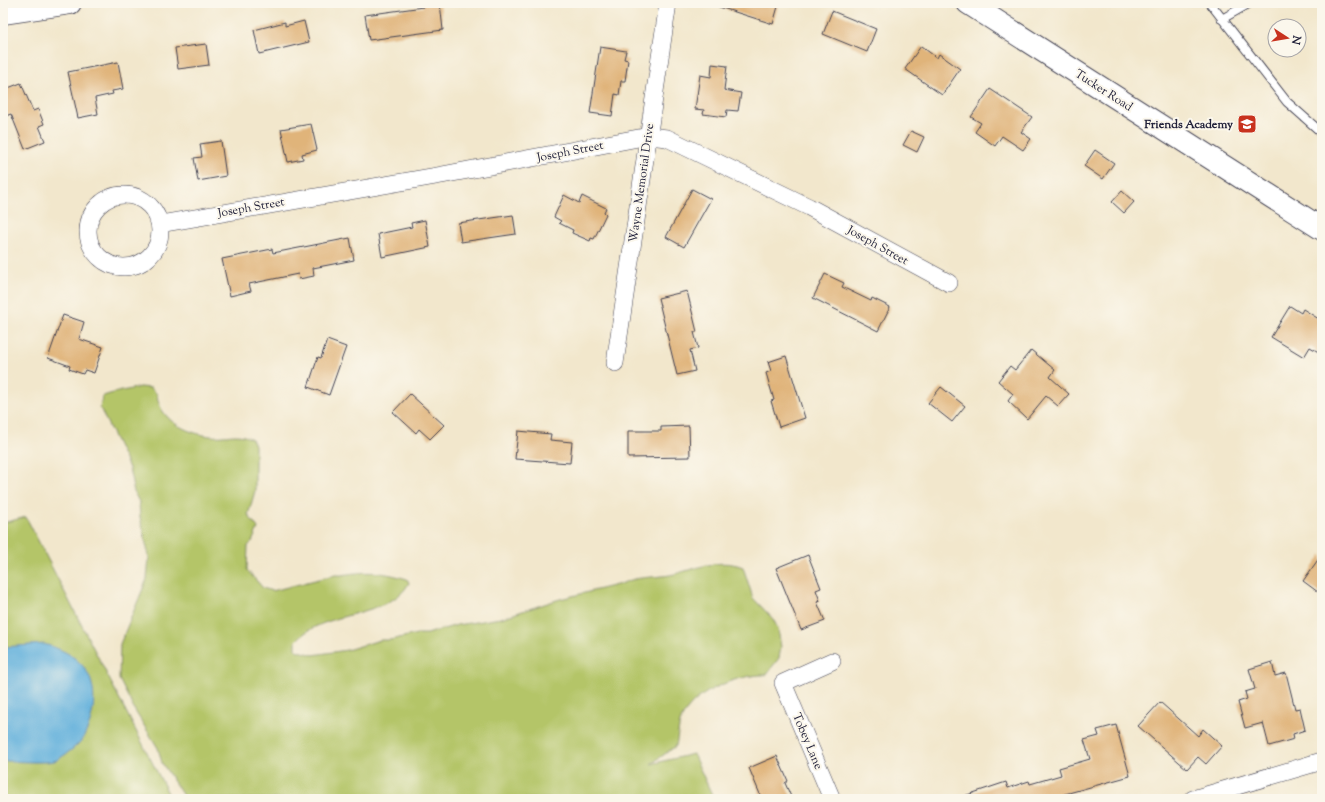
<svg xmlns="http://www.w3.org/2000/svg" width="1325" height="802" viewBox="0 0 1325 802" font-family="'Sorts Mill Goudy',serif">
  <style>
    .green { fill: #b4c568; stroke: #6b7452 }
    .water { fill: #63b1dc; stroke: #426a8c }
    .building { fill: #e0b47a }
    .lines { fill: none; stroke-linecap: round; stroke-linejoin: round }
    .lane-casing { stroke: #414051; stroke-width: 10 }
    .street-casing { stroke: #414051; stroke-width: 18 }
    .secondary-casing { stroke: #414051; stroke-width: 24 }
    .lane { stroke: #fff; stroke-width: 8 }
    .street { stroke: #fff; stroke-width: 17 }
    .secondary { stroke: #fff; stroke-width: 22 }
    .labels { text-anchor: middle; stroke-width: 4; stroke-linejoin: round; paint-order: stroke }
    .street-label { font-size: 12px; fill: #22223b; stroke: #fbf7ec }
    .poi-label { font-size: 12px; font-weight: bold; fill: #22223b; stroke: #fbf7ec; text-anchor: end }
  </style>
  <rect width="100%" height="100%" fill="#fbf7ec"/>
  <filter id="ink" filterUnits="userSpaceOnUse"><feTurbulence type="fractalNoise" baseFrequency=".025" numOctaves="2"/><feDisplacementMap in="SourceGraphic" scale="8" xChannelSelector="R" yChannelSelector="G"/><feConvolveMatrix kernelMatrix="1 2 1 2 8 2 1 2 1" color-interpolation-filters="sRGB"/></filter>
  <filter id="wash" filterUnits="userSpaceOnUse"><feTurbulence type="fractalNoise" baseFrequency=".012" numOctaves="4" result="noise"/><feDisplacementMap in="SourceGraphic" scale="16" xChannelSelector="R" yChannelSelector="G"/><feGaussianBlur stdDeviation="0.9" result="paint"/><feColorMatrix in="noise" values="0 0 0 0 0 0 0 0 0 0 0 0 0 0 0 0 0 1.4 0 .05"/><feComposite in="paint" operator="in"/></filter>
  <g filter="url(#wash)">
    <rect width="100%" height="100%" fill="#f2e7cc"/>
    <g class="green">
      <path d="M139,387L151,388L157,394C159,420 186,433 210,436C226,438 237,431 252,439L255,445V491L248,515L258,528L252,542L248,546L247,570L263,588L272,591L335,575C343,576 349,573 357,573C375,571 390,574 407,579L409,583C391,618 322,610 296,641V650L313,655L347,650L380,640H390L417,634H427L457,625L501,618L560,599L621,584C635,576 654,578 670,575C694,570 718,557 743,567L753,598L773,619L778,629L781,647L779,658L766,675C739,674 696,691 683,716C678,724 678,737 676,746L651,764L693,754L714,799H185L162,763L158,748L135,711L119,679L120,644L147,579L149,557L140,517L139,502L134,492L129,468L100,408L102,397C108,393 130,390 139,387Z"/>
      <polygon points="26,517 171,799 3,799 3,523"/>
    </g>
    <path class="water" d="M44,644C57,648 69,652 79,662C100,681 96,716 83,738C78,746 65,755 57,760C49,764 14,761 3,761V647Z"/>
    <g id="blocks">
      <g class="building">
        <polygon points="422,3 440,3 443,30 369,40 365,15 423,7"/>
        <polygon points="717,3 779,3 773,24 716,6"/>
        <polygon points="832,11 876,29 867,52 823,34"/>
        <polygon points="304,21 309,42 259,54 254,30 285,22 285,26"/>
        <polygon points="206,44 209,65 178,69 175,48"/>
        <polygon points="921,46 937,58 939,54 960,69 942,95 905,69"/>
        <polygon points="600,47 626,51 624,59 628,60 625,81 621,81 619,95 615,94 612,116 590,113"/>
        <polygon points="118,62 123,89 112,91 113,94 95,98 98,114 78,118 68,72"/>
        <polygon points="712,64 727,66 724,90 741,93 738,111 727,110 726,117 703,114 704,110 695,109 700,75 711,77"/>
        <polygon points="21,83 33,111 38,109 44,124 39,126 45,141 25,149 11,114 3,117 3,90"/>
        <polygon points="990,89 1032,117 1021,132 1031,139 1023,150 1002,136 995,146 975,132 981,123 971,117"/>
        <polygon points="311,124 317,150 302,154 303,159 288,162 281,129"/>
        <polygon points="911,131 924,137 917,152 903,145"/>
        <polygon points="221,141 226,176 198,181 194,158 202,157 200,144"/>
        <polygon points="1095,150 1114,163 1103,179 1084,166"/>
        <polygon points="692,189 711,199 684,247 666,237"/>
        <polygon points="1122,191 1134,202 1124,213 1112,202"/>
        <polygon points="564,195 579,203 582,196 606,208 604,212 606,214 594,239 591,238 590,241 572,233 573,230 559,223 561,221 554,217"/>
        <polygon points="513,215 516,234 461,242 458,223"/>
        <polygon points="425,220 430,247 382,257 378,234 412,227 411,223"/>
        <polygon points="350,238 354,260 313,268 314,276 299,279 298,274 249,284 251,291 230,296 222,259 272,249 273,253"/>
        <polygon points="825,274 844,283 842,287 871,301 872,298 890,307 878,331 813,298"/>
        <polygon points="687,291 697,332 694,332 698,348 690,350 695,371 677,375 658,298"/>
        <polygon points="1290,306 1301,313 1303,309 1322,321 1322,354 1310,347 1304,357 1271,337"/>
        <polygon points="63,315 84,322 79,339 103,347 94,373 85,370 83,374 69,369 70,366 48,358"/>
        <polygon points="327,340 346,347 329,395 308,387 318,357 321,358"/>
        <polygon points="1031,350 1055,370 1050,377 1069,394 1058,406 1046,396 1027,419 1008,401 1013,394 998,381 1010,366 1015,370"/>
        <polygon points="786,356 805,418 779,427 771,401 774,400 766,373 771,371 768,362"/>
        <polygon points="941,387 965,406 952,422 928,403"/>
        <polygon points="410,394 444,425 430,439 419,429 416,433 393,412"/>
        <polygon points="689,426 690,457 628,458 628,431 661,431 661,427"/>
        <polygon points="518,431 551,434 550,440 572,442 570,463 515,459"/>
        <polygon points="1322,554 1322,595 1303,581"/>
        <polygon points="808,555 821,588 816,590 820,601 817,602 825,621 801,630 776,568"/>
        <polygon points="1272,662 1275,676 1286,673 1295,709 1300,708 1305,730 1293,734 1294,739 1269,746 1263,723 1245,728 1238,702 1247,699 1245,692 1255,689 1249,669"/>
        <polygon points="1160,702 1198,736 1203,729 1222,746 1206,764 1198,757 1187,769 1138,726"/>
        <polygon points="1116,725 1130,776 1047,799 965,799 964,796 1006,782 1008,788 1029,781 1030,784 1061,775 1059,768 1090,759 1084,740 1099,736 1097,730"/>
        <polygon points="777,756 788,781 785,783 792,799 762,799 749,768"/>
      </g>
    </g>
  </g>
  <g filter="url(#ink)">
    <use href="#blocks" fill-opacity="0" stroke="#414051" stroke-width="1"/>
    <g class="lines">
      <g class="lane-casing">
        <g id="lane">
          <polyline points="1210,3 1287,102 1322,133"/>
          <polyline points="1222,19 1250,3"/>
        </g>
      </g>
      <g class="street-casing">
        <g id="street">
          <circle cx="124" cy="231" r="36"/>
          <polyline points="160,224 442,175 649,136 667,138 809,207 949,283"/>
          <polyline points="615,363 668,3"/>
          <polyline points="832,799 783,683 832,661"/>
          <polyline points="1193,799 1322,761"/>
        </g>
      </g>
      <g class="secondary-casing">
        <g id="secondary">
          <polyline points="968,3 1322,229"/>
          <polyline points="3,13 70,3"/>
        </g>
      </g>
      <use href="#lane" class="lane"/>
      <use href="#street" class="street"/>
      <use href="#secondary" class="secondary"/>
    </g>
  </g>
  <defs>
    <g id="school-square" transform="scale(1)"><rect x="-9" y="-9" width="18" height="18" rx="4" fill="#c8321e" stroke="#fbf7ec"/><path d="M0-5L7-2L0 1L-7-2ZM-4 1L0 2.5L4 1V4Q0 6-4 4Z" fill="#fff"/></g>
  </defs>
  <g fill-rule="evenodd">
    <use href="#school-square" x="1247" y="124"/>
  </g>
  <g class="labels">
    <g class="street-label">
      <text transform="translate(1104 90) rotate(33)" y="4">Tucker Road</text>
      <text transform="translate(570 151) rotate(-11)" y="4">Joseph Street</text>
      <text transform="translate(641 183) rotate(-82)" y="4">Wayne Memorial Drive</text>
      <text transform="translate(251 207) rotate(-10)" y="4">Joseph Street</text>
      <text transform="translate(878 245) rotate(29)" y="4">Joseph Street</text>
      <text transform="translate(808 741) rotate(67)" y="4">Tobey Lane</text>
    </g>
    <g class="poi-label">
      <text x="1233" y="128">Friends Academy</text>
    </g>
  </g>
  <rect width="1325" height="802" fill="none" stroke="#fbf7ec" stroke-width="16"/>
  <g transform="translate(1287 38) rotate(102)"><circle r="19" fill="#fbf7ec" stroke="#a4a2a5"/>
  <path d="M0-3L7 15L0 10L-7 15Z" fill="#c8321e"/>
  <text y="-6" font-size="11" font-weight="bold" text-anchor="middle" fill="#22223b">N</text>
  </g>
</svg>
